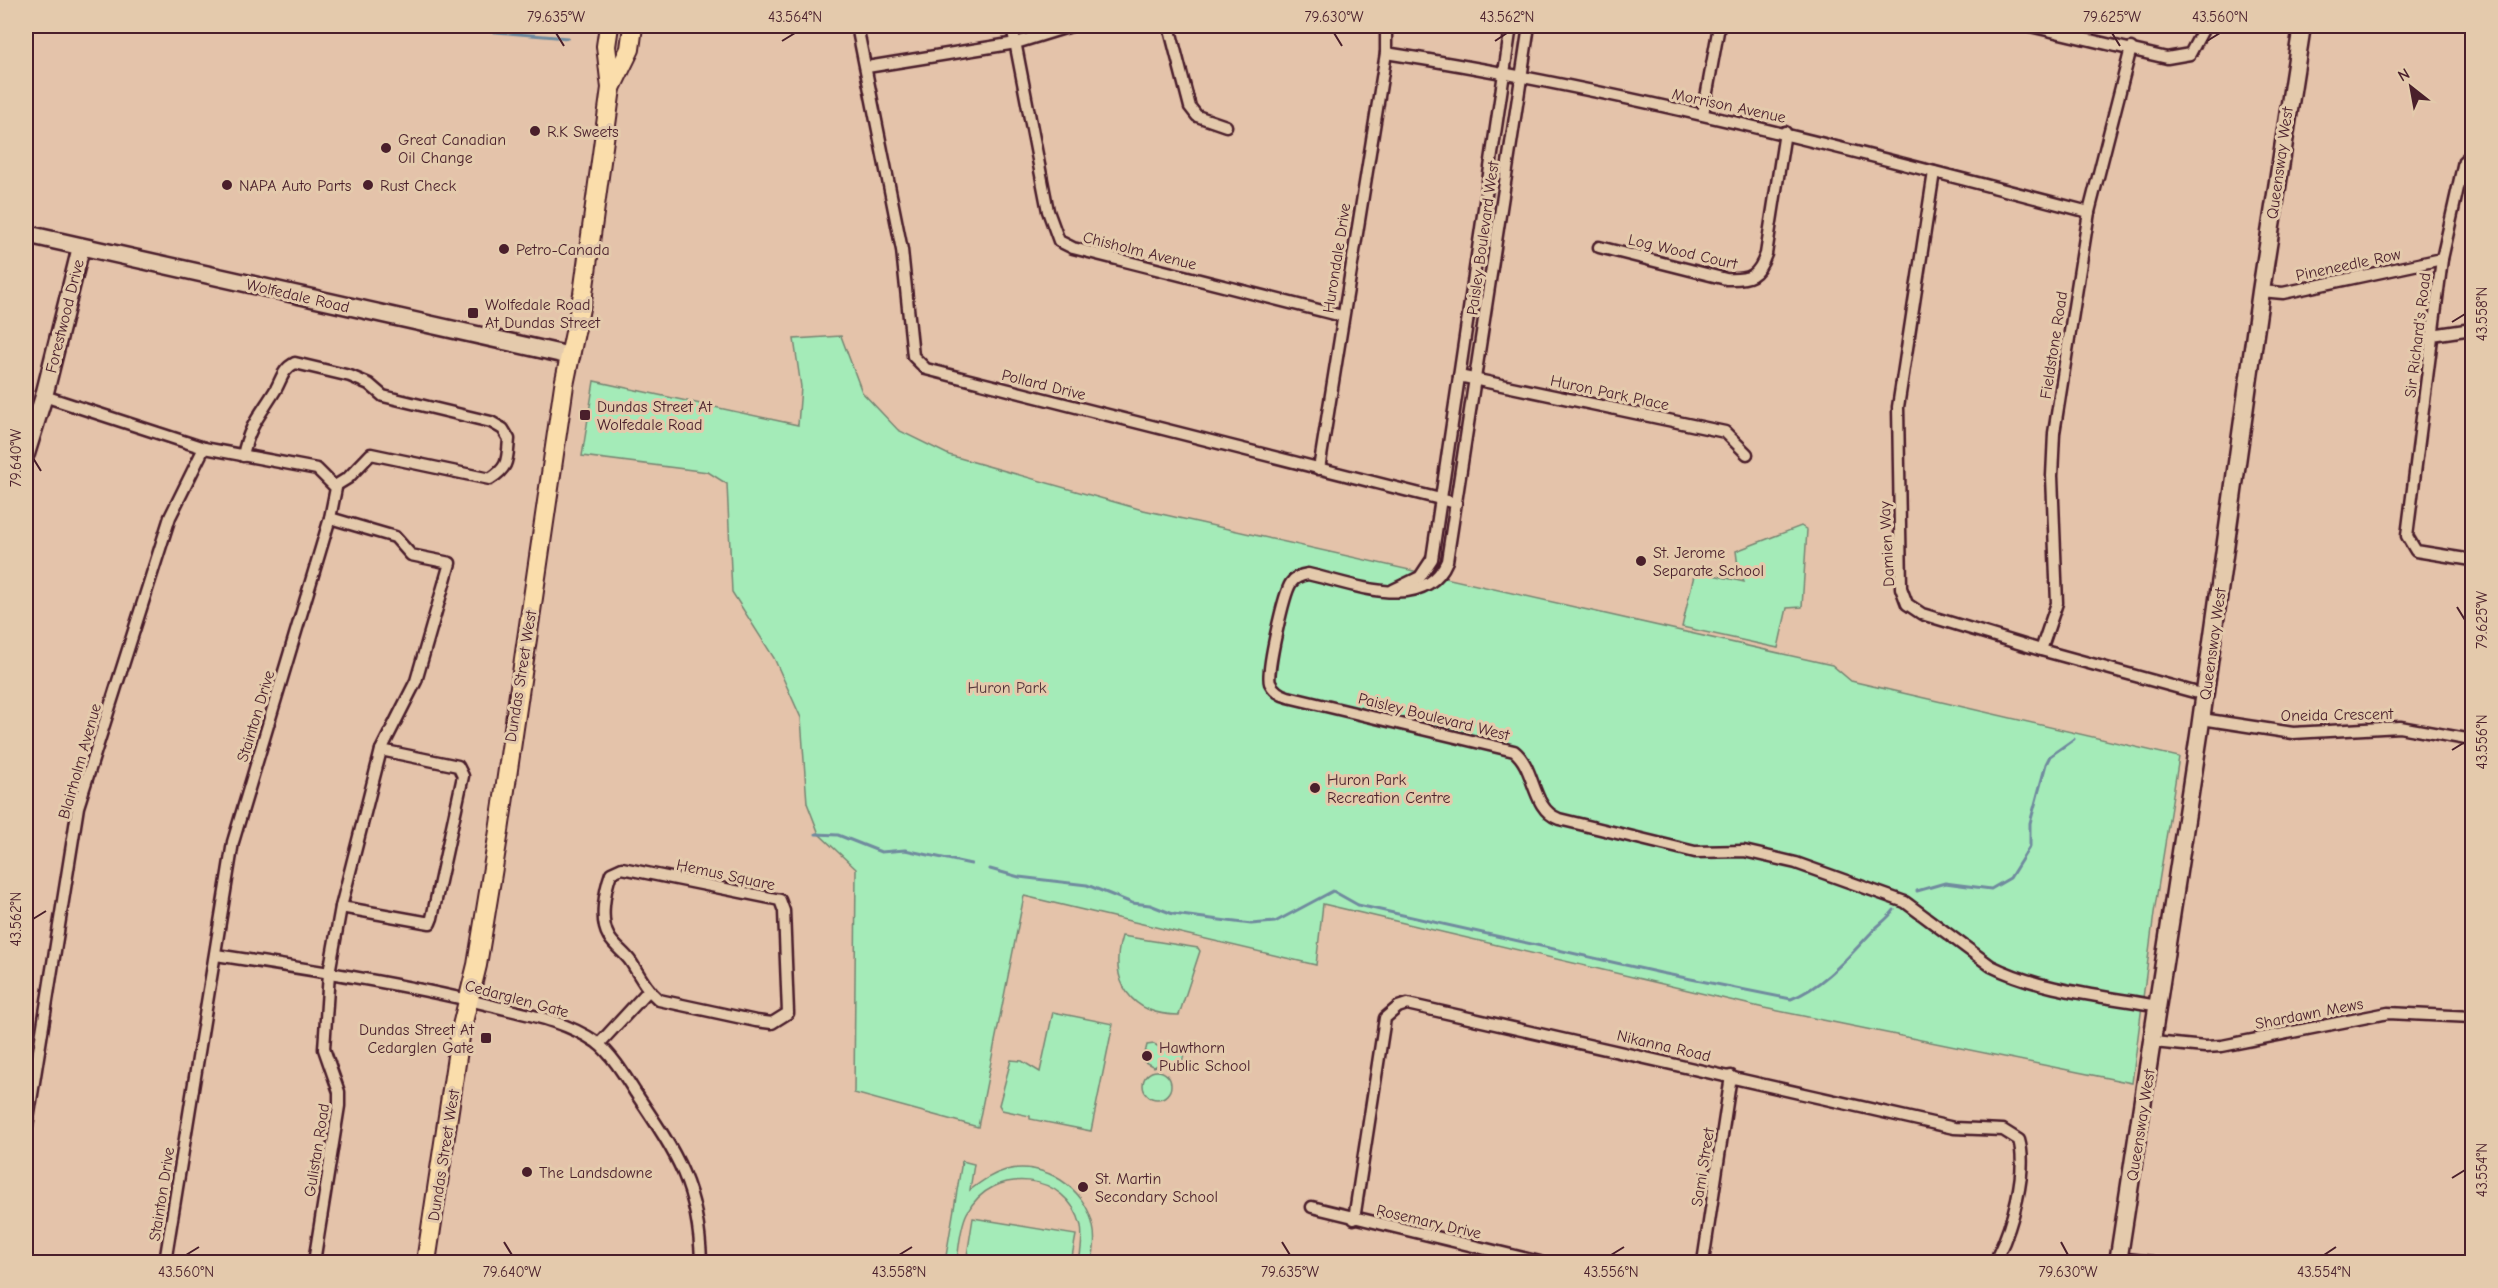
<svg xmlns="http://www.w3.org/2000/svg" width="2498" height="1288" viewBox="0 0 2498 1288" font-family="'Comic Neue',sans-serif">
  <style>
    .green { fill: #a4ebb8; stroke: #778572; stroke-width: 1.5 }
    .lines { fill: none; stroke-linecap: round; stroke-linejoin: round }
    .stream { stroke: #708b9e; stroke-width: 3 }
    .street-casing { stroke: #4a1f2b; stroke-width: 15 }
    .secondary-casing { stroke: #4a1f2b; stroke-width: 21 }
    .primary-casing { stroke: #4a1f2b; stroke-width: 22 }
    .street { stroke: #e4caac; stroke-width: 10 }
    .secondary { stroke: #e4caac; stroke-width: 16 }
    .primary { stroke: #faddab; stroke-width: 18 }
    .ticks { fill: none; stroke: #4a1f2b; stroke-width: 2 }
    .poi-dot { fill: #4a1f2b; stroke: #e4caac; stroke-width: 2 }
    .labels { text-anchor: middle; stroke-width: 6; stroke-linejoin: round; paint-order: stroke }
    .street-label { font-size: 16px; fill: #4a1f2b; stroke: #e4caac }
    .poi-label { font-size: 16px; fill: #4a1f2b; stroke: #e4caac; text-anchor: start }
    .park-label { font-size: 16px; fill: #533339; stroke: #e4caac }
    .neatline { fill: none; stroke: #4a1f2b; stroke-width: 2 }
    .ticks-label { font-size: 15px; text-anchor: middle; fill: #4a1f2b }
  </style>
  <rect width="100%" height="100%" fill="#e4c3aa"/>
  <filter id="ink" filterUnits="userSpaceOnUse"><feTurbulence type="fractalNoise" baseFrequency=".0167" numOctaves="2"/><feDisplacementMap in="SourceGraphic" scale="12" xChannelSelector="R" yChannelSelector="G"/><feConvolveMatrix kernelMatrix="1 2 1 2 8 2 1 2 1" color-interpolation-filters="sRGB"/></filter>
  <g filter="url(#ink)">
    <g class="green">
      <polygon points="841,336 862,392 898,430 949,455 1139,509 1832,665 1851,681 2179,757 2154,913 2132,1083 1764,1008 1323,904 1316,965 1024,896 978,1127 854,1093 856,869 819,834 807,803 801,718 774,658 732,592 727,484 708,472 582,456 594,381 798,425 801,387 794,339"/>
      <polygon points="1801,526 1807,530 1802,607 1787,608 1778,648 1682,627 1695,571 1744,582 1738,567 1736,551"/>
      <path d="M1122,936L1198,948L1200,951L1179,1015C1131,1015 1108,982 1122,936Z"/>
      <polygon points="1053,1012 1113,1024 1091,1131 1030,1119 1030,1116 1002,1110 999,1105 1011,1060 1022,1061 1040,1072"/>
      <polygon points="1154,1044 1161,1048 1178,1049 1179,1053 1184,1054 1181,1068 1167,1068 1167,1065 1162,1063 1154,1067 1143,1061 1147,1045"/>
      <circle cx="1157" cy="1085" r="14"/>
      <path d="M962,1161L974,1164L970,1190C982,1181 992,1174 1006,1170C1043,1160 1086,1188 1093,1226C1096,1238 1094,1250 1092,1262H1079C1081,1251 1083,1238 1081,1226C1068,1172 992,1164 967,1213C960,1227 959,1247 957,1262H945Z"/>
      <polygon points="973,1218 1076,1235 1071,1262 966,1262"/>
    </g>
    <g class="lines">
      <g class="stream">
        <polyline points="465,26 472,30 568,38"/>
        <polyline points="816,834 838,835 881,852 905,850 971,864"/>
        <path d="M990,869L1019,877L1087,885L1132,903L1150,905L1173,914L1251,924L1275,922L1333,891L1358,905L1661,973L1791,999C1823,987 1848,957 1871,933C1879,924 1887,920 1894,910"/>
        <polyline points="1917,891 1945,883 1991,889 2010,878 2030,846 2030,823 2046,764 2050,756 2074,739"/>
      </g>
      <g class="street-casing">
        <g id="street">
          <polyline points="857,26 902,250 913,356 926,369 1456,503"/>
          <polyline points="1012,26 1048,211 1059,241 1073,248 1342,316"/>
          <polyline points="1169,26 1190,107 1197,116 1226,126"/>
          <path d="M1529,26L1447,561C1424,615 1350,583 1308,574C1301,575 1295,577 1291,583C1284,593 1266,672 1270,683C1274,691 1280,695 1288,697L1514,751C1536,768 1531,809 1559,819L1695,852L1744,851L1796,863L1905,902L1991,966C2041,991 2103,996 2158,1006"/>
          <polyline points="2030,26 2167,58 2190,54 2205,26"/>
          <path d="M1386,53C1624,90 1856,151 2089,212"/>
          <polyline points="867,67 1016,43 1071,26"/>
          <polyline points="1703,114 1719,26"/>
          <polyline points="2472,154 2464,161 2442,259 2407,536 2416,551 2472,560"/>
          <polyline points="1934,172 1898,407 1901,588 1907,604 1922,614 2041,650 2205,695"/>
          <path d="M1599,247L1726,279C1750,280 1758,277 1766,254L1785,132"/>
          <polyline points="2261,291 2283,293 2442,259"/>
          <polyline points="2432,335 2472,329"/>
          <polyline points="1459,376 1725,432 1747,454"/>
          <polyline points="44,396 204,448 317,469 336,488 330,518 233,842 165,1262"/>
          <path d="M243,456C249,425 261,414 276,389C282,378 283,369 295,363L350,376L369,384L383,396L491,422L503,429L509,439C507,460 509,467 490,479L371,454L348,478L335,486"/>
          <polyline points="1319,469 1386,53 1386,26"/>
          <polyline points="1393,590 1420,577 1432,559 1511,26"/>
          <polyline points="2041,650 2057,603 2052,476 2054,433 2089,212 2131,48"/>
          <polyline points="2202,719 2293,733 2400,727 2472,740"/>
          <path d="M622,868L780,900L784,911L788,1013L772,1023L756,1021L659,1000C646,989 640,976 631,962C625,953 615,947 609,937C599,921 605,890 611,873Z"/>
          <polyline points="341,907 430,923 432,918 463,776 458,766 381,750"/>
          <path d="M216,955C307,969 399,983 489,1005C525,1014 564,1020 596,1042C611,1053 625,1076 635,1092C676,1153 699,1186 701,1262"/>
          <polyline points="2153,1042 2205,1047 2222,1046 2388,1013 2472,1017"/>
          <polyline points="599,1044 648,991"/>
          <polyline points="26,1132 78,807 170,517 204,448"/>
          <polyline points="1312,1207 1540,1262"/>
          <path d="M1354,1219L1385,1018L1398,1007L1407,1004L1954,1128L2003,1130L2019,1140C2028,1171 2012,1227 1998,1255"/>
          <polyline points="2118,1258 2152,1262"/>
          <polyline points="314,1262 339,1106 339,1092 324,1049 329,973 341,907 381,750 416,681 450,563 411,555 395,537 330,518"/>
          <polyline points="1703,1262 1731,1076"/>
        </g>
      </g>
      <g class="secondary-casing">
        <g id="secondary">
          <polyline points="26,234 571,356"/>
          <polyline points="26,454 44,396 81,247"/>
          <polyline points="2118,1262 2199,735 2261,291 2302,26"/>
        </g>
      </g>
      <g class="primary-casing">
        <g id="primary">
          <polyline points="611,88 630,49 633,26"/>
          <polyline points="426,1262 461,1030 477,965 499,831 564,385 583,294 611,88 606,46 609,26"/>
        </g>
      </g>
      <use href="#street" class="street"/>
      <use href="#secondary" class="secondary"/>
      <use href="#primary" class="primary"/>
    </g>
  </g>
  <path class="ticks" d="M556,33L564,46M1334,33L1342,46M2112,33L2120,46M782,41L795,33M1495,41L1507,33M2207,41L2220,33M2452,322L2465,314M33,458L41,471M2457,607L2465,620M2452,750L2465,742M33,919L46,911M2452,1178L2465,1170M504,1242L512,1255M1282,1242L1290,1255M2061,1242L2068,1255M186,1255L199,1247M899,1255L912,1247M1611,1255L1624,1247M2324,1255L2336,1247"/>
  <g class="poi-dot">
    <circle cx="535" cy="131" r="6"/>
    <circle cx="386" cy="148" r="6"/>
    <circle cx="227" cy="185" r="6"/>
    <circle cx="368" cy="185" r="6"/>
    <circle cx="504" cy="249" r="6"/>
    <rect x="467" y="307" width="12" height="12" rx="3"/>
    <rect x="579" y="409" width="12" height="12" rx="3"/>
    <circle cx="1641" cy="561" r="6"/>
    <circle cx="1315" cy="788" r="6"/>
    <rect x="480" y="1032" width="12" height="12" rx="3"/>
    <circle cx="1147" cy="1056" r="6"/>
    <circle cx="527" cy="1172" r="6"/>
    <circle cx="1083" cy="1187" r="6"/>
  </g>
  <g class="labels">
    <g class="street-label">
      <text transform="translate(1729 105) rotate(12)" y="6">Morrison Avenue</text>
      <text transform="translate(2279 163) rotate(-82)" y="6">Queensway West</text>
      <text transform="translate(1482 238) rotate(-82)" y="6">Paisley Boulevard West</text>
      <text transform="translate(1140 250) rotate(14)" y="6">Chisholm Avenue</text>
      <text transform="translate(1683 251) rotate(13)" y="6">Log Wood Court</text>
      <text transform="translate(1336 258) rotate(-81)" y="6">Hurondale Drive</text>
      <text transform="translate(2348 264) rotate(-12)" y="6">Pineneedle Row</text>
      <text transform="translate(298 295) rotate(13)" y="6">Wolfedale Road</text>
      <text transform="translate(64 316) rotate(-76)" y="6">Forestwood Drive</text>
      <text transform="translate(2417 335) rotate(-83)" y="6">Sir Richard's Road</text>
      <text transform="translate(2053 345) rotate(-81)" y="6">Fieldstone Road</text>
      <text transform="translate(1044 384) rotate(14)" y="6">Pollard Drive</text>
      <text transform="translate(1610 392) rotate(12)" y="6">Huron Park Place</text>
      <text transform="translate(1886 544) rotate(-93)" y="6">Damien Way</text>
      <text transform="translate(2212 644) rotate(-82)" y="6">Queensway West</text>
      <text transform="translate(520 676) rotate(-81)" y="6">Dundas Street West</text>
      <text transform="translate(2337 714) rotate(-1)" y="6">Oneida Crescent</text>
      <text transform="translate(255 716) rotate(-73)" y="6">Stainton Drive</text>
      <text transform="translate(1434 716) rotate(14)" y="6">Paisley Boulevard West</text>
      <text transform="translate(79 761) rotate(-74)" y="6">Blairholm Avenue</text>
      <text transform="translate(726 874) rotate(12)" y="6">Hemus Square</text>
      <text transform="translate(517 998) rotate(15)" y="6">Cedarglen Gate</text>
      <text transform="translate(2309 1013) rotate(-11)" y="6">Shardawn Mews</text>
      <text transform="translate(1664 1045) rotate(13)" y="6">Nikanna Road</text>
      <text transform="translate(2140 1125) rotate(-81)" y="6">Queensway West</text>
      <text transform="translate(316 1150) rotate(-81)" y="6">Gulistan Road</text>
      <text transform="translate(443 1155) rotate(-81)" y="6">Dundas Street West</text>
      <text transform="translate(1702 1167) rotate(-81)" y="6">Sami Street</text>
      <text transform="translate(161 1194) rotate(-81)" y="6">Stainton Drive</text>
      <text transform="translate(1429 1221) rotate(13)" y="6">Rosemary Drive</text>
    </g>
    <g class="poi-label">
      <text x="547" y="137">R.K Sweets</text>
      <text x="398" y="145">Great Canadian<tspan x="398" dy="18">Oil Change</tspan></text>
      <text x="239" y="191">NAPA Auto Parts</text>
      <text x="380" y="191">Rust Check</text>
      <text x="516" y="255">Petro-Canada</text>
      <text x="485" y="310">Wolfedale Road<tspan x="485" dy="18">At Dundas Street</tspan></text>
      <text x="597" y="412">Dundas Street At<tspan x="597" dy="18">Wolfedale Road</tspan></text>
      <text x="1653" y="558">St. Jerome<tspan x="1653" dy="18">Separate School</tspan></text>
      <text x="1327" y="785">Huron Park<tspan x="1327" dy="18">Recreation Centre</tspan></text>
      <text x="474" y="1035" text-anchor="end">Dundas Street At<tspan x="474" dy="18">Cedarglen Gate</tspan></text>
      <text x="1159" y="1053">Hawthorn<tspan x="1159" dy="18">Public School</tspan></text>
      <text x="539" y="1178">The Landsdowne</text>
      <text x="1095" y="1184">St. Martin<tspan x="1095" dy="18">Secondary School</tspan></text>
    </g>
    <g class="park-label">
      <text x="1007" y="693">Huron Park</text>
    </g>
  </g>
  <rect width="2498" height="1288" fill="none" stroke="#e4caac" stroke-width="66"/>
  <g transform="translate(2411 87) rotate(329)" stroke="#e4caac" stroke-width="4.5" paint-order="stroke">
  <path d="M0-4.5L10 22L0 15L-10 22Z" fill="#4a1f2b"/>
  <text y="-9" font-size="16" font-weight="bold" text-anchor="middle" fill="#4a1f2b">N</text>
  </g>
  <rect x="33" y="33" width="2432" height="1222" class="neatline"/>
  <g class="ticks-label">
    <text x="556" y="22">79.635°W</text>
    <text x="795" y="22">43.564°N</text>
    <text x="1334" y="22">79.630°W</text>
    <text x="1507" y="22">43.562°N</text>
    <text x="2112" y="22">79.625°W</text>
    <text x="2220" y="22">43.560°N</text>
    <text transform="translate(2482 314) rotate(-90)" y="5">43.558°N</text>
    <text transform="translate(16 458) rotate(-90)" y="5">79.640°W</text>
    <text transform="translate(2482 620) rotate(-90)" y="5">79.625°W</text>
    <text transform="translate(2482 742) rotate(-90)" y="5">43.556°N</text>
    <text transform="translate(16 919) rotate(-90)" y="5">43.562°N</text>
    <text transform="translate(2482 1170) rotate(-90)" y="5">43.554°N</text>
    <text x="186" y="1277">43.560°N</text>
    <text x="512" y="1277">79.640°W</text>
    <text x="899" y="1277">43.558°N</text>
    <text x="1290" y="1277">79.635°W</text>
    <text x="1611" y="1277">43.556°N</text>
    <text x="2068" y="1277">79.630°W</text>
    <text x="2324" y="1277">43.554°N</text>
  </g>
</svg>
